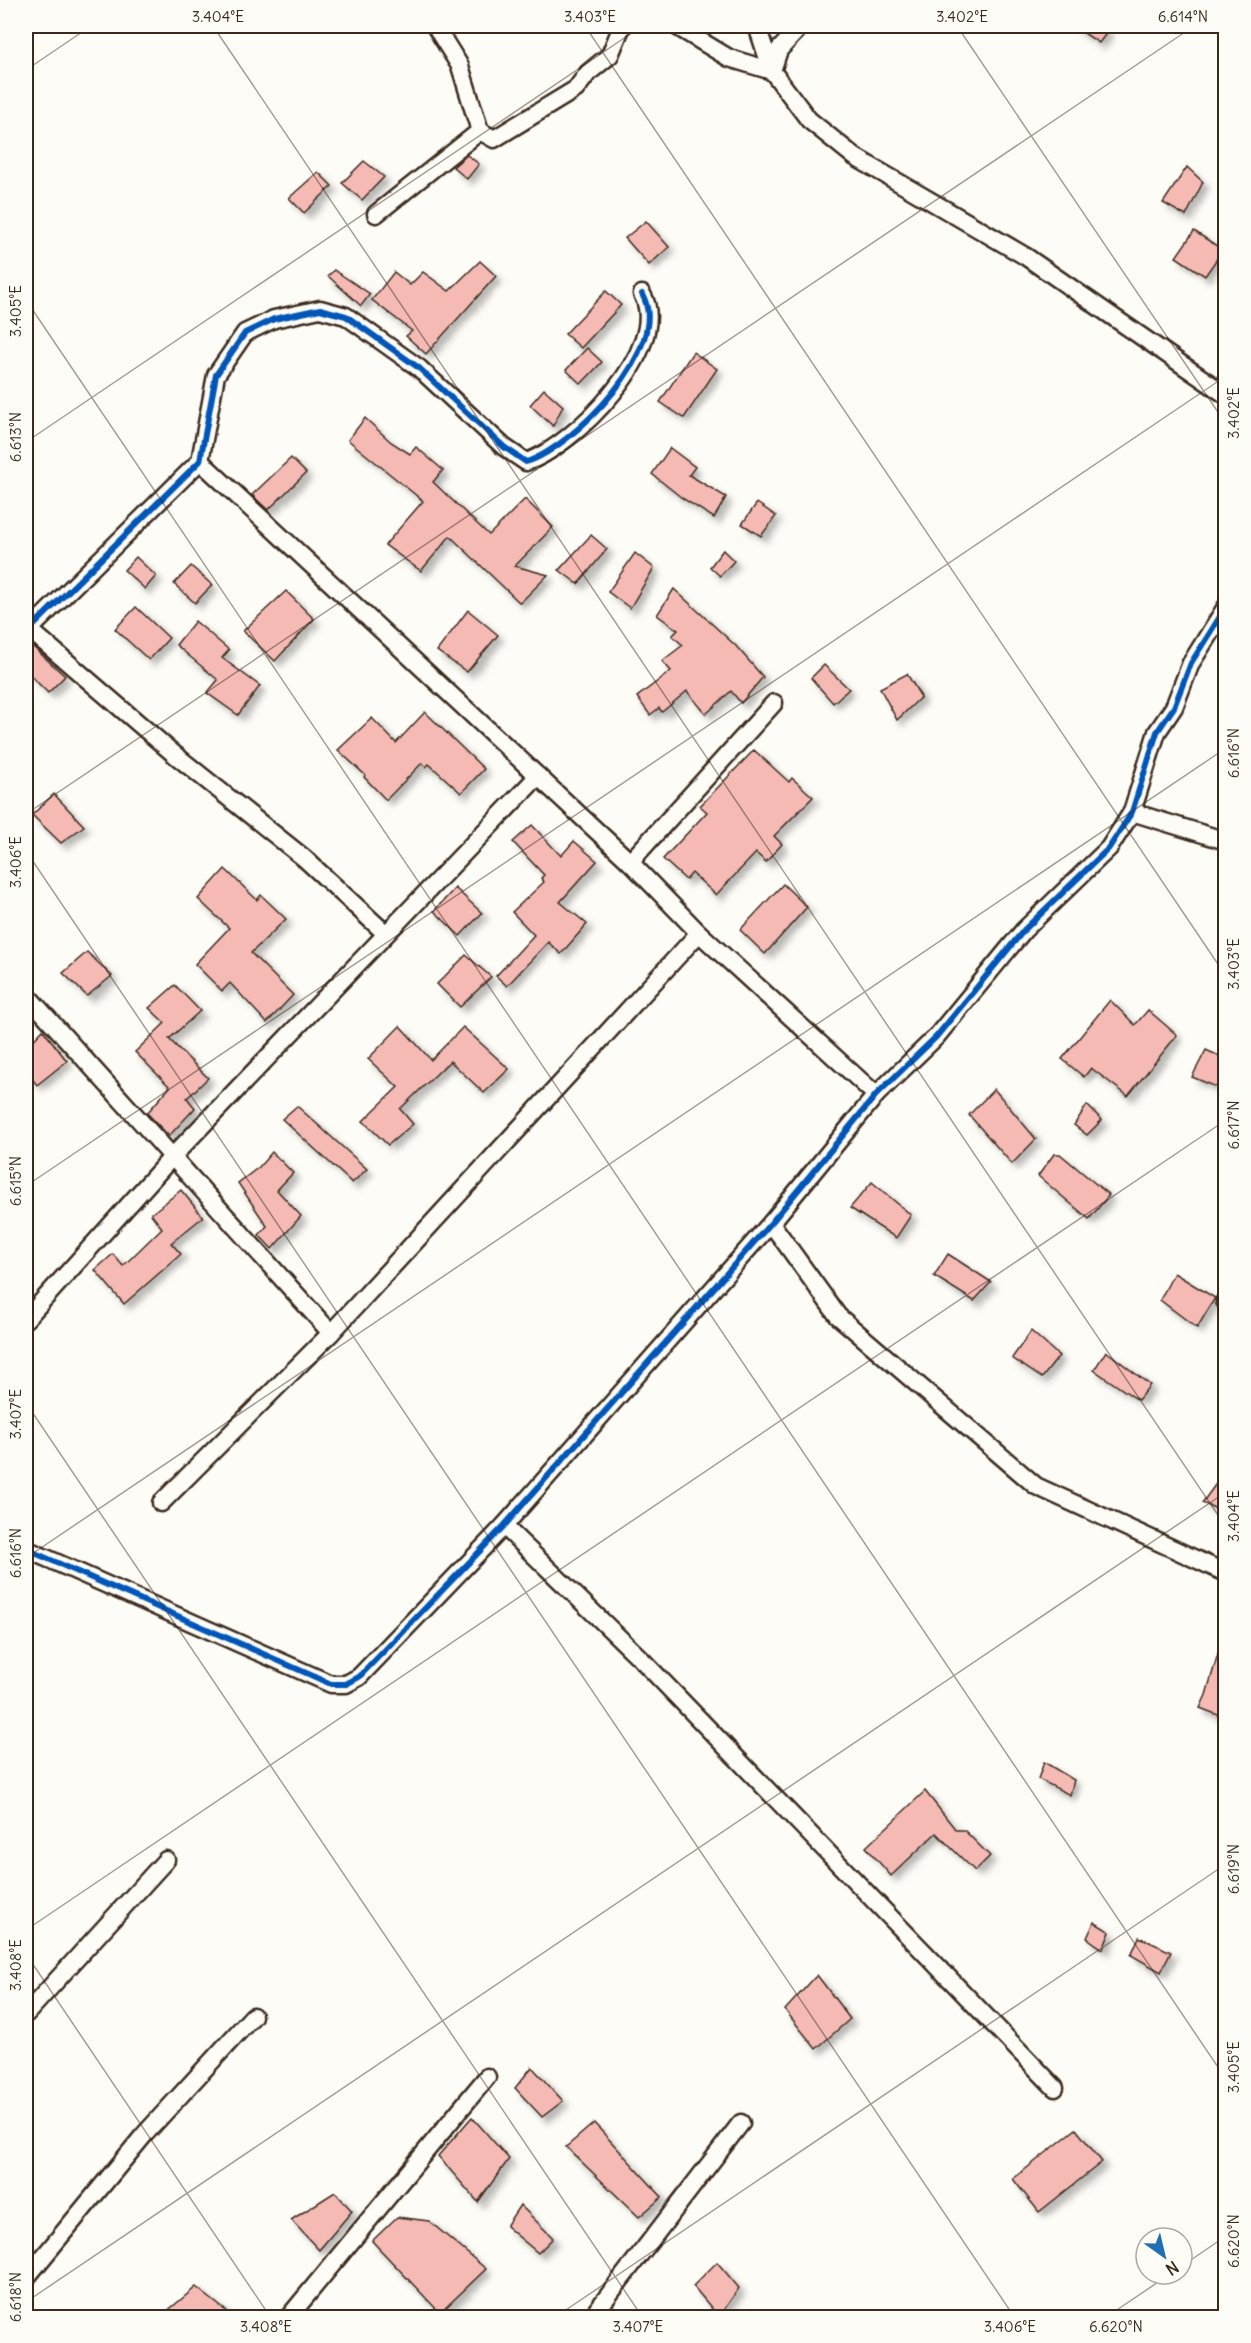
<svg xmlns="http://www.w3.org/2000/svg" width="1251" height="2343" viewBox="0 0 1251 2343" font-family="Delius,sans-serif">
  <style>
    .building { fill: #f6bab5; stroke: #3b2a1e; stroke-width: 1.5; filter: url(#shadow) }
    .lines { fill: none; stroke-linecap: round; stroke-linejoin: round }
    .minor-casing { stroke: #3b2a1e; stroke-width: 21 }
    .minor { stroke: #fdfcf7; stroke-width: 16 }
    .cycleway-casing { stroke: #fdfcf7; stroke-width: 10 }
    .cycleway { stroke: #0057b8; stroke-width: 6 }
    .ticks { fill: none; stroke: #3b2a1e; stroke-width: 1.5; stroke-opacity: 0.45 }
    .neatline { fill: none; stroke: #3b2a1e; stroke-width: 2 }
    .ticks-label { font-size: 15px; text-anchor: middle; fill: #3b2a1e }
  </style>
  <defs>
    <filter id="shadow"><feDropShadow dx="5.5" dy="5.5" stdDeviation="3" flood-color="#0004"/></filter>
  </defs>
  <rect width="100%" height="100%" fill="#fdfcf7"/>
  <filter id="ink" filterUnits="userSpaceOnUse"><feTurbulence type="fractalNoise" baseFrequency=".0167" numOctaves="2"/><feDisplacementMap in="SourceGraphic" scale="12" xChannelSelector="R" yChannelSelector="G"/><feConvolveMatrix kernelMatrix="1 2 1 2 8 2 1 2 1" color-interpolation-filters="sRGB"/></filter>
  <g filter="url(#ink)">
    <g class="building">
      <polygon points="1073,26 1100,26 1108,31 1099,43"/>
      <polygon points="467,155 479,164 467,179 453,167"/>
      <polygon points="364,161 384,177 362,200 342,183"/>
      <polygon points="1187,167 1203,182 1186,216 1163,203"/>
      <polygon points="318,172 332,186 304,213 289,198"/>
      <polygon points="646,221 669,247 649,265 625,238"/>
      <polygon points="1194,231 1223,250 1205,276 1176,257"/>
      <polygon points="480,261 496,276 426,354 406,336 412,331 372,300 394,272 410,285 423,272 449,291"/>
      <polygon points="334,270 370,294 361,306 328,276"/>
      <polygon points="606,291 621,305 581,348 565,334"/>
      <polygon points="587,348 602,362 581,384 566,370"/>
      <polygon points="693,352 717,369 684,418 660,402"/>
      <polygon points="544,389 563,406 553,426 530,405"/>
      <polygon points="365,418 391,442 410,454 416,447 443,470 433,482 489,535 525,499 553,527 515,566 548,575 520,603 450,536 421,571 385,545 423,501 348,440"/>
      <polygon points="670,448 695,467 689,475 726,497 714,518 682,498 652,474"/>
      <polygon points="291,458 306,473 268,510 252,495"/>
      <polygon points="757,503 776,516 761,536 742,524"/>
      <polygon points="591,535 607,549 578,584 559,570"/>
      <polygon points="723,550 734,561 720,576 710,567"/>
      <polygon points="635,553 654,568 630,608 608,592"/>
      <polygon points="136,557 156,576 145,589 124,570"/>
      <polygon points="191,566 212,585 195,603 174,584"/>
      <polygon points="674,589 736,646 763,677 741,703 731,691 706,714 687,691 662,712 659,708 650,715 637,697 671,671 662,661 683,645 672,636 678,630 657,615"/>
      <polygon points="286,591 314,619 275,661 243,631"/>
      <polygon points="136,607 169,638 149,660 115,629"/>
      <polygon points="468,610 498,635 467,672 437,651"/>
      <polygon points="195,621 229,650 222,658 260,686 238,715 207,693 218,680 176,645"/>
      <polygon points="32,646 65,676 48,693 26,671 26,653"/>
      <polygon points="824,665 849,689 833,703 811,678"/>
      <polygon points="907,674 921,697 897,720 880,688"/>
      <polygon points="425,712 484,769 461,793 429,764 426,767 422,763 386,800 364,777 365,775 338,750 372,718 396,743"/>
      <polygon points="754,750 789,782 792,778 813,797 774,836 782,844 766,862 756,853 716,895 692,873 686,880 663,859 707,812 700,806"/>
      <polygon points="54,794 84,826 61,843 32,815"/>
      <polygon points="532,825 561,856 574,841 597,861 560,902 587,924 561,954 548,942 507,986 496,976 534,935 512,912 544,882 541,878 544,875 513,842"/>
      <polygon points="225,869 257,900 261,895 286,919 251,953 293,995 267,1023 230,983 222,991 195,964 229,928 198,899"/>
      <polygon points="783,884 807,907 765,954 740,930"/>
      <polygon points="455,888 482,913 460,936 434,911"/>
      <polygon points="87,952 112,976 87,996 63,973"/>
      <polygon points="466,955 491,977 460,1007 437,984"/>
      <polygon points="175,985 200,1011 169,1039 208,1078 187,1098 195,1108 169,1136 147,1113 170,1087 135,1052 165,1023 149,1008"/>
      <polygon points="1110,1000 1135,1025 1148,1010 1177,1035 1128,1096 1091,1068 1084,1077 1062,1059"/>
      <polygon points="400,1026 431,1060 463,1027 509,1069 484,1093 450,1061 400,1109 413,1124 388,1145 363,1121 398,1087 368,1059"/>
      <polygon points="43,1030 67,1061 37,1085 26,1071 26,1048"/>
      <polygon points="1206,1050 1226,1059 1226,1091 1192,1077"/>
      <polygon points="994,1089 1036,1139 1012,1164 969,1115"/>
      <polygon points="1087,1105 1102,1120 1087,1135 1074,1125"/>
      <polygon points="297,1106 367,1169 352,1183 282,1119"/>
      <polygon points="272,1152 293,1173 277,1190 301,1216 272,1249 259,1235 267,1226 238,1183 259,1167"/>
      <polygon points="1054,1154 1060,1154 1109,1195 1089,1219 1038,1176"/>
      <polygon points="872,1182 911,1215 896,1238 850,1208"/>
      <polygon points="181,1190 203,1217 171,1243 181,1254 124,1304 95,1270 113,1254 123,1266 162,1228 151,1214"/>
      <polygon points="948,1254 991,1282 974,1301 934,1276"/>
      <polygon points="1174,1273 1215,1298 1197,1328 1160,1300"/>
      <polygon points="1031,1331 1059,1356 1042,1378 1012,1358"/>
      <polygon points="1106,1351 1150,1385 1138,1400 1094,1370"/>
      <polygon points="1226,1470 1226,1495 1217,1509 1202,1503"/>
      <polygon points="1221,1643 1226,1644 1226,1718 1200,1708 1206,1695"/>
      <polygon points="1044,1762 1074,1780 1070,1795 1038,1779"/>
      <polygon points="925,1791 956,1830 964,1830 990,1856 975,1871 936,1833 891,1876 866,1847"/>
      <polygon points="1094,1922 1110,1932 1103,1949 1087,1938"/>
      <polygon points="1139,1937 1171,1952 1161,1972 1131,1955"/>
      <polygon points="817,1975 850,2019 816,2049 785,2010"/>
      <polygon points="532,2067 563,2101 542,2117 515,2088"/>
      <polygon points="472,2117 509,2159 478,2202 438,2156"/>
      <polygon points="594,2123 662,2197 639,2217 566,2147"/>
      <polygon points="1076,2129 1102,2162 1039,2212 1013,2179"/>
      <polygon points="335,2192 352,2211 319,2250 291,2220"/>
      <polygon points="520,2205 553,2238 538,2253 506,2226"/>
      <polygon points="397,2217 429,2221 486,2269 440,2313 372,2241"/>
      <polygon points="717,2262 739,2288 719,2317 693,2286"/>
      <polygon points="196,2287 235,2318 159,2318"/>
    </g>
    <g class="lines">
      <g class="minor-casing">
        <g id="minor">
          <polyline points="435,26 460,66 480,131"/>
          <polyline points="676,26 729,58 772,71"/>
          <polyline points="757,26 772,71 809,120 855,157 1025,256 1226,395"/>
          <polyline points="772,71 779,50 801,26"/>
          <polyline points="376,214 480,131 494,139 576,89 588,73 610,55 622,26"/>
          <polyline points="200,461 630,862 699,933 876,1095"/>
          <polyline points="30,630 174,754 304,858 385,933"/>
          <path d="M26,633L200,461L216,375L245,333L274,319L320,309L346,316L419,368L504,447L526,462C572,448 673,347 642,294"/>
          <polyline points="1132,812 1226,841"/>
          <polyline points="630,862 774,703"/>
          <polyline points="26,994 331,1333"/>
          <polyline points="771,1223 838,1316 1036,1486 1226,1573"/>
          <polyline points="1225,1301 1226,1301"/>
          <polyline points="26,1319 172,1157 538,776"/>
          <polyline points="161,1503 331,1333 699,933"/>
          <polyline points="504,1526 641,1659 1055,2088"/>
          <polyline points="26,1549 331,1684 346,1684 359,1677 504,1526 771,1223 876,1095 936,1037 1024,930 1109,848 1132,812 1157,732 1174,707 1191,663 1226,607"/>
          <polyline points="26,2014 166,1860"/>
          <polyline points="26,2278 144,2135 253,2016"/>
          <polyline points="288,2318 487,2077"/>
          <polyline points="591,2318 741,2123"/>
        </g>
      </g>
      <use href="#minor" class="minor"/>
      <g class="cycleway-casing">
        <g id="cycleway">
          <path d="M26,633L200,461L216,375L245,333L274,319L320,309L346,316L419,368L504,447L526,462C572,448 673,347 642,294"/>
          <polyline points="26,1549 331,1684 346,1684 359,1677 504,1526 771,1223 876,1095 936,1037 1024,930 1109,848 1132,812 1157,732 1174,707 1191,663 1226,607"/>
        </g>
      </g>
      <use href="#cycleway" class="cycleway"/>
    </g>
  </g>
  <path class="ticks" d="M213,26L1226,1527M585,26L1226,976M957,26L1226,424M26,70L91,26M26,300L1226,2079M26,442L642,26M26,814L1194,26M26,851L1015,2318M26,1186L1226,376M26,1403L643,2318M26,1558L1226,748M26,1930L1226,1120M26,1954L271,2318M1182,2266L1226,2236M26,2302L1226,1492M554,2318L1226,1864M1105,2318L1170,2274"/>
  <rect width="1251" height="2343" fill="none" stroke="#fdfcf7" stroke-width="66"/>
  <g transform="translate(1164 2256) rotate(146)"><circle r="28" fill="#fdfcf7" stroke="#afa8a0" stroke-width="1.5"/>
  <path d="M0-4.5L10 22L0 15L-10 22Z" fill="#1f6fb2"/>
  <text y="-9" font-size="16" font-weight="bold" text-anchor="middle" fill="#3b2a1e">N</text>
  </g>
  <rect x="33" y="33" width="1185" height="2277" class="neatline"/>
  <g class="ticks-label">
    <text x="218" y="22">3.404°E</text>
    <text x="590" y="22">3.403°E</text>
    <text x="962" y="22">3.402°E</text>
    <text x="1183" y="22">6.614°N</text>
    <text transform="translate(16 311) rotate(-90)" y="5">3.405°E</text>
    <text transform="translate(1234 413) rotate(-90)" y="5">3.402°E</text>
    <text transform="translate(16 437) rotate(-90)" y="5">6.613°N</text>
    <text transform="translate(1234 753) rotate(-90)" y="5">6.616°N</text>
    <text transform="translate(16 862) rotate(-90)" y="5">3.406°E</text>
    <text transform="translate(1234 964) rotate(-90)" y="5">3.403°E</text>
    <text transform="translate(1234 1125) rotate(-90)" y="5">6.617°N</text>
    <text transform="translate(16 1181) rotate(-90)" y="5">6.615°N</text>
    <text transform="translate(16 1414) rotate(-90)" y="5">3.407°E</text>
    <text transform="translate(1234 1516) rotate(-90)" y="5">3.404°E</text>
    <text transform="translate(16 1553) rotate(-90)" y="5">6.616°N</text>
    <text transform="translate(1234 1869) rotate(-90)" y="5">6.619°N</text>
    <text transform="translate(16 1965) rotate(-90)" y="5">3.408°E</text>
    <text transform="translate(1234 2067) rotate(-90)" y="5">3.405°E</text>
    <text transform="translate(1234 2241) rotate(-90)" y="5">6.620°N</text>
    <text transform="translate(16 2297) rotate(-90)" y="5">6.618°N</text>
    <text x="266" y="2332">3.408°E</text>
    <text x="638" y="2332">3.407°E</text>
    <text x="1010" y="2332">3.406°E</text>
    <text x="1116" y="2332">6.620°N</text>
  </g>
</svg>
